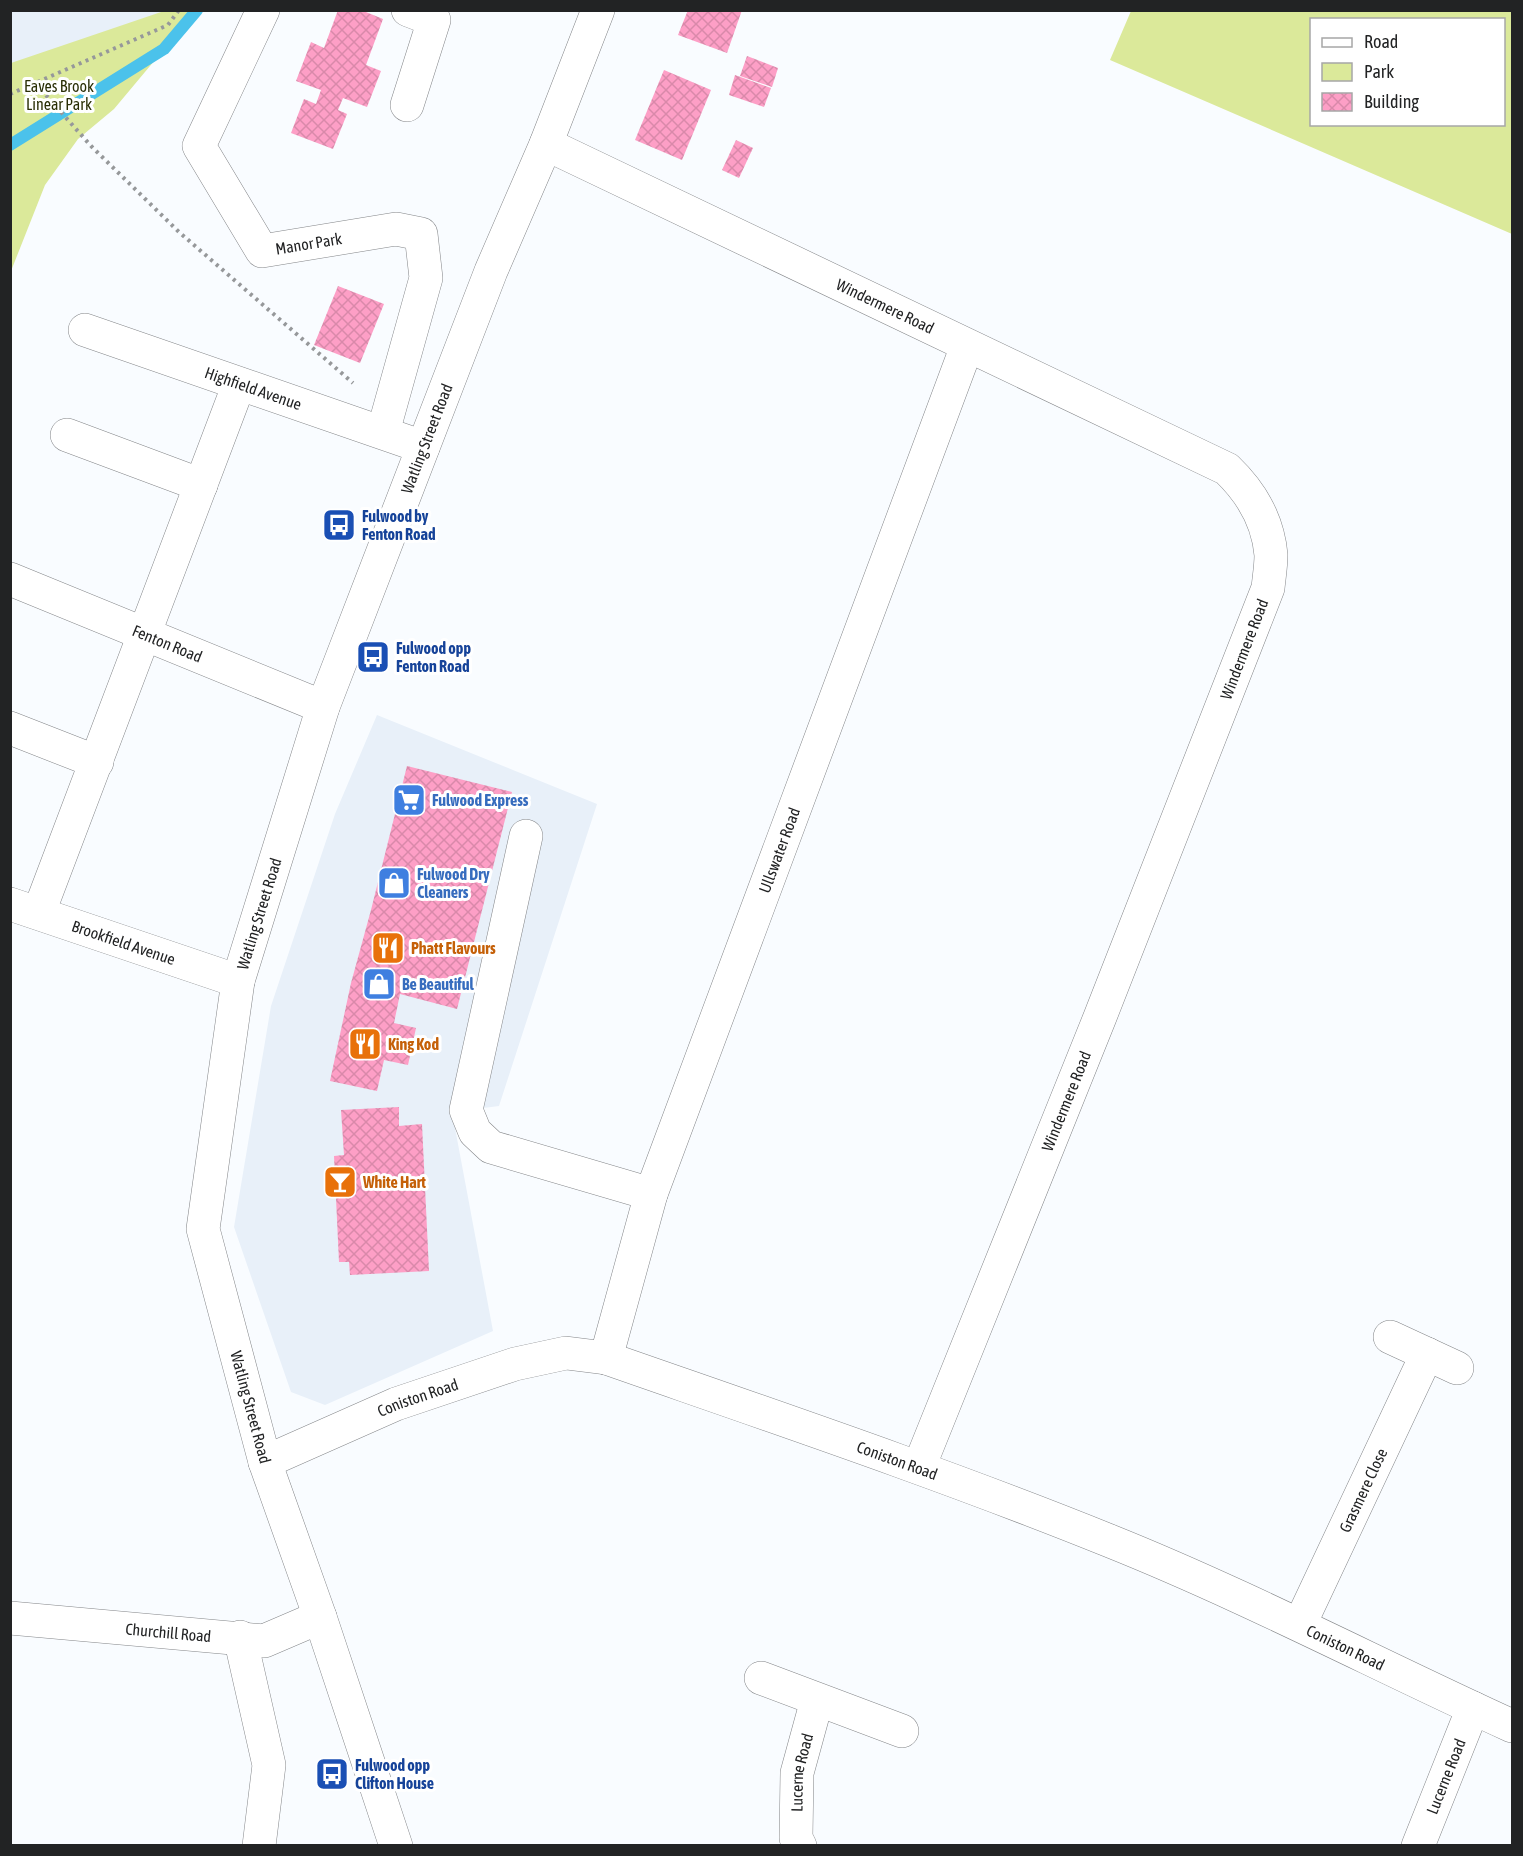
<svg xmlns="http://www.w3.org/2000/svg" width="1523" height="1856" viewBox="0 0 1523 1856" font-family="'Asap Condensed',sans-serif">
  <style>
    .built { fill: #e8f0f9 }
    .park { fill: #dbe99a; fill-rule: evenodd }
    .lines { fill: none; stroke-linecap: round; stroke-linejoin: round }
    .stream { stroke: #4bc2eb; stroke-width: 12 }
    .building { fill: url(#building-cross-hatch) }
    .minor-casing { stroke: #848689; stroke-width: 34 }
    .major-casing { stroke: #848689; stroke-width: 34 }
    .path { stroke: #96989a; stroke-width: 4; stroke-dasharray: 3 4.5; stroke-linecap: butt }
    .minor { stroke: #fff; stroke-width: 33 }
    .major { stroke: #fff; stroke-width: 33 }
    .labels { text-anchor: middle; stroke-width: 6; stroke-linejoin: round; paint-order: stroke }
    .park-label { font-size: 16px; fill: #2a2f06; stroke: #fff }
    .street-label { font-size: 16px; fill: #222324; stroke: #fff }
    .transit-label { font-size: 16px; font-weight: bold; fill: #164399; stroke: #fff; text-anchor: start }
    .shop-label { font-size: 16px; font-weight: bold; fill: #366cbe; stroke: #fff; text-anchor: start }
    .food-label { font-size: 16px; font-weight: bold; fill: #c56008; stroke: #fff; text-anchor: start }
  </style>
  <defs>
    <pattern id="building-cross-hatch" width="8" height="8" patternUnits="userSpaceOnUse" patternTransform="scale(1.5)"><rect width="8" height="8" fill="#fd9fc6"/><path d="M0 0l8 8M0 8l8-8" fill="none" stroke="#d989aa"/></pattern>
  </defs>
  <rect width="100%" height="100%" fill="#f9fcff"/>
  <g class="built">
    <polygon points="11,11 167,11 11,76"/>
    <polygon points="377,715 597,804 499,1106 452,1112 493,1331 325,1405 291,1392 234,1227 271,1006 335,814"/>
  </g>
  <g class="park">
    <polygon points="164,11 196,11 114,109 78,139 45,185 11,271 11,63"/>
    <path d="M1131,11H1512V234L1110,60ZM1312,20H1504V124H1312Z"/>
  </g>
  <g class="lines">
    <polyline class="stream" points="10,145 164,49 197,10"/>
  </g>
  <g class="building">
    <polygon points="338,10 361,10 383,19 366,65 381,71 367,107 343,98 338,110 347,114 333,149 291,133 304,99 316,104 321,90 296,81 311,42 324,48"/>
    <polygon points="688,10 742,10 727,53 678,35"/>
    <polygon points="747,56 778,68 772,87 740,76"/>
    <polygon points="664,70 711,90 682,160 635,140"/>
    <polygon points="735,75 771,88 764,107 729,95"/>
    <polygon points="736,140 753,148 739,178 722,170"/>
    <polygon points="338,286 384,304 360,363 314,345"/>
    <polygon points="407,766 512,792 457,1009 400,994 394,1023 416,1028 408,1065 384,1060 377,1091 330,1081 351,983 371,910"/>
    <polygon points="399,1107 399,1126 422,1124 429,1271 350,1275 349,1262 339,1262 334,1156 344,1155 341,1110"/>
  </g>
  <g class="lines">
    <g class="minor-casing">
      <g id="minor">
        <path id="s1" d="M263,10L199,146L262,251L396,229L421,234L426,278L383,432"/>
        <polyline points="407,105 434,20 408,10"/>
        <path id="s2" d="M546,144L1227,469C1252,493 1268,520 1271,555C1271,566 1269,578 1268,588L1100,1017L919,1467"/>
        <path id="s3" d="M85,330L423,447"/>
        <polyline points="67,435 201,485"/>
        <path id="s4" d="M10,579L323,707"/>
        <polyline points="10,728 97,762"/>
        <polyline points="526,836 466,1110 475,1132 491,1147 651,1194"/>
        <path id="s5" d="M10,904L238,981"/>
        <polyline points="39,912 239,384"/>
        <polyline points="1390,1337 1457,1368"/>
        <path id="s6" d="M606,1358L651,1194L967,346"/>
        <path id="s7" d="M265,1462L396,1404L515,1364L566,1353L606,1358C775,1417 944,1474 1110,1541C1247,1596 1378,1665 1512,1726"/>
        <path id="s8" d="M10,1618L264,1641L320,1617"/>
        <path id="s9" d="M1300,1624L1427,1354"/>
        <polyline points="240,1637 269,1765 259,1846"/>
        <polyline points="761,1678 902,1731"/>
        <path id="s10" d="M800,1846L796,1838L797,1773L817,1700"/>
        <path id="s11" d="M1418,1846L1473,1708"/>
      </g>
    </g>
    <g class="major-casing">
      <g id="major">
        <path id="s12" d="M396,1846L320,1617L265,1462L203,1229L238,981L323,707L491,271L546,144L598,10"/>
      </g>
    </g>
    <g class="path">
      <polyline points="36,84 92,147 179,232 353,383"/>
      <polyline points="10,94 168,25 179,10"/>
    </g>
    <use href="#minor" class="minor"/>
    <use href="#major" class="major"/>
  </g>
  <defs>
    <g id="bus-square" transform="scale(1.725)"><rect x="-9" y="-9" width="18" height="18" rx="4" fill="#1a4fb4" stroke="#fff"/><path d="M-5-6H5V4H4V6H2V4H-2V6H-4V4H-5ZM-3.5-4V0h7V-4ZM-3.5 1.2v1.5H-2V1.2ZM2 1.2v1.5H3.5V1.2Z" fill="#fff"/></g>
    <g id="supermarket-square" transform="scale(1.725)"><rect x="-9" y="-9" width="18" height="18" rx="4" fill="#3f7fe0" stroke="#fff"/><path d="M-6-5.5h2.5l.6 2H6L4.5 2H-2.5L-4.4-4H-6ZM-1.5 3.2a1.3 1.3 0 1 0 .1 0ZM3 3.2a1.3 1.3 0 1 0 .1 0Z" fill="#fff"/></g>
    <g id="shop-square" transform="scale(1.725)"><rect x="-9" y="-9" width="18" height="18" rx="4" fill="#3f7fe0" stroke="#fff"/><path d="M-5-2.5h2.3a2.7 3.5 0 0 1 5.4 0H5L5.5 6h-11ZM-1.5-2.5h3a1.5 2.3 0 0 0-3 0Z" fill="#fff"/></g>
    <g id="restaurant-square" transform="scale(1.725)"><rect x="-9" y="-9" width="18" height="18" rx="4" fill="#e8710a" stroke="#fff"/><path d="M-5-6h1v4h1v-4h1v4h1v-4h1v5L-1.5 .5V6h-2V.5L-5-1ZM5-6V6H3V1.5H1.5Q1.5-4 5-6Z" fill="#fff"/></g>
    <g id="bar-square" transform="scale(1.725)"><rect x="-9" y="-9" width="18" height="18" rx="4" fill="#e8710a" stroke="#fff"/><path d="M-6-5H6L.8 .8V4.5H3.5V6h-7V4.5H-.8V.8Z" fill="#fff"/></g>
  </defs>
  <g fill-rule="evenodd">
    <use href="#bus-square" x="339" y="525"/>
    <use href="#bus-square" x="373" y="657"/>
    <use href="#supermarket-square" x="409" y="800"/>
    <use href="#shop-square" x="394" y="883"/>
    <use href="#restaurant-square" x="388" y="948"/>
    <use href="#shop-square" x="379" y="984"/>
    <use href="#restaurant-square" x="365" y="1044"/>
    <use href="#bar-square" x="340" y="1182"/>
    <use href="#bus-square" x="332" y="1774"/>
  </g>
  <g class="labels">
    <g class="park-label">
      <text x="59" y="92">Eaves Brook<tspan x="59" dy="18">Linear Park</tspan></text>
    </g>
    <g class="street-label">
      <text dy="6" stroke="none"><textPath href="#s1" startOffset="320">Manor Park</textPath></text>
      <text dy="6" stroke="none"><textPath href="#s2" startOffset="376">Windermere Road</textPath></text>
      <text dy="6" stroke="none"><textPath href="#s3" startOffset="178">Highfield Avenue</textPath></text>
      <text dy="6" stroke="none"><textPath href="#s12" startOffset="1472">Watling Street Road</textPath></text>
      <text dy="6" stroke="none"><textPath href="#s4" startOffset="170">Fenton Road</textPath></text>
      <text transform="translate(1244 649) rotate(-69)" y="6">Windermere Road</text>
      <text dy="6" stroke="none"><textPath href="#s6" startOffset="537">Ullswater Road</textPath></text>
      <text dy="6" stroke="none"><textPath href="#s12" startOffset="968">Watling Street Road</textPath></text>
      <text dy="6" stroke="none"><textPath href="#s5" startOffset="120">Brookfield Avenue</textPath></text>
      <text transform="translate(1066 1101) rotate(-68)" y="6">Windermere Road</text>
      <text dy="6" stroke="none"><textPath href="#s7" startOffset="166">Coniston Road</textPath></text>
      <text transform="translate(251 1407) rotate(75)" y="6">Watling Street Road</text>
      <text dy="6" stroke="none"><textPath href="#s7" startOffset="670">Coniston Road</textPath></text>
      <text dy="6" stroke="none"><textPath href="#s9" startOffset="148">Grasmere Close</textPath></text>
      <text dy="6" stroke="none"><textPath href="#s8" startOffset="159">Churchill Road</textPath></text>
      <text dy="6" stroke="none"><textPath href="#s7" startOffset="1156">Coniston Road</textPath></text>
      <text dy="6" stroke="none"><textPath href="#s10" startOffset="75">Lucerne Road</textPath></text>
      <text dy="6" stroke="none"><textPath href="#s11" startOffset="75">Lucerne Road</textPath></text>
    </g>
    <g class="transit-label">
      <text x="362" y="522">Fulwood by<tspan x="362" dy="18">Fenton Road</tspan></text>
      <text x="396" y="654">Fulwood opp<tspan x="396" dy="18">Fenton Road</tspan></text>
      <text x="355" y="1771">Fulwood opp<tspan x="355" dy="18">Clifton House</tspan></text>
    </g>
    <g class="shop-label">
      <text x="432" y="806">Fulwood Express</text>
      <text x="417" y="880">Fulwood Dry<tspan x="417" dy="18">Cleaners</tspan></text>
      <text x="402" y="990">Be Beautiful</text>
    </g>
    <g class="food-label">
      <text x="411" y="954">Phatt Flavours</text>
      <text x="388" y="1050">King Kod</text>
      <text x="363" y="1188">White Hart</text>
    </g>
  </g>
  <rect width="1523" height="1856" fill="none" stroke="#222324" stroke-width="24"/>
  <rect x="1310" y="18" width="195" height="108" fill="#ffffff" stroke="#a7a7a7" stroke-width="1.5"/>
  <rect x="1322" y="38" width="30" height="9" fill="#ffffff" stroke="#a7a7a7" stroke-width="1.5"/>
  <text x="1364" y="48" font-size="18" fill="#222324">Road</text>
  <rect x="1322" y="63" width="30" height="18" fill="#dbe99a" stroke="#a7a7a7" stroke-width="1.5"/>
  <text x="1364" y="78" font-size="18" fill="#222324">Park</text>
  <rect x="1322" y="93" width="30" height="18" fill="url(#building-cross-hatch)" stroke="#a7a7a7" stroke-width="1.5"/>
  <text x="1364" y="108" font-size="18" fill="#222324">Building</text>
</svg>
